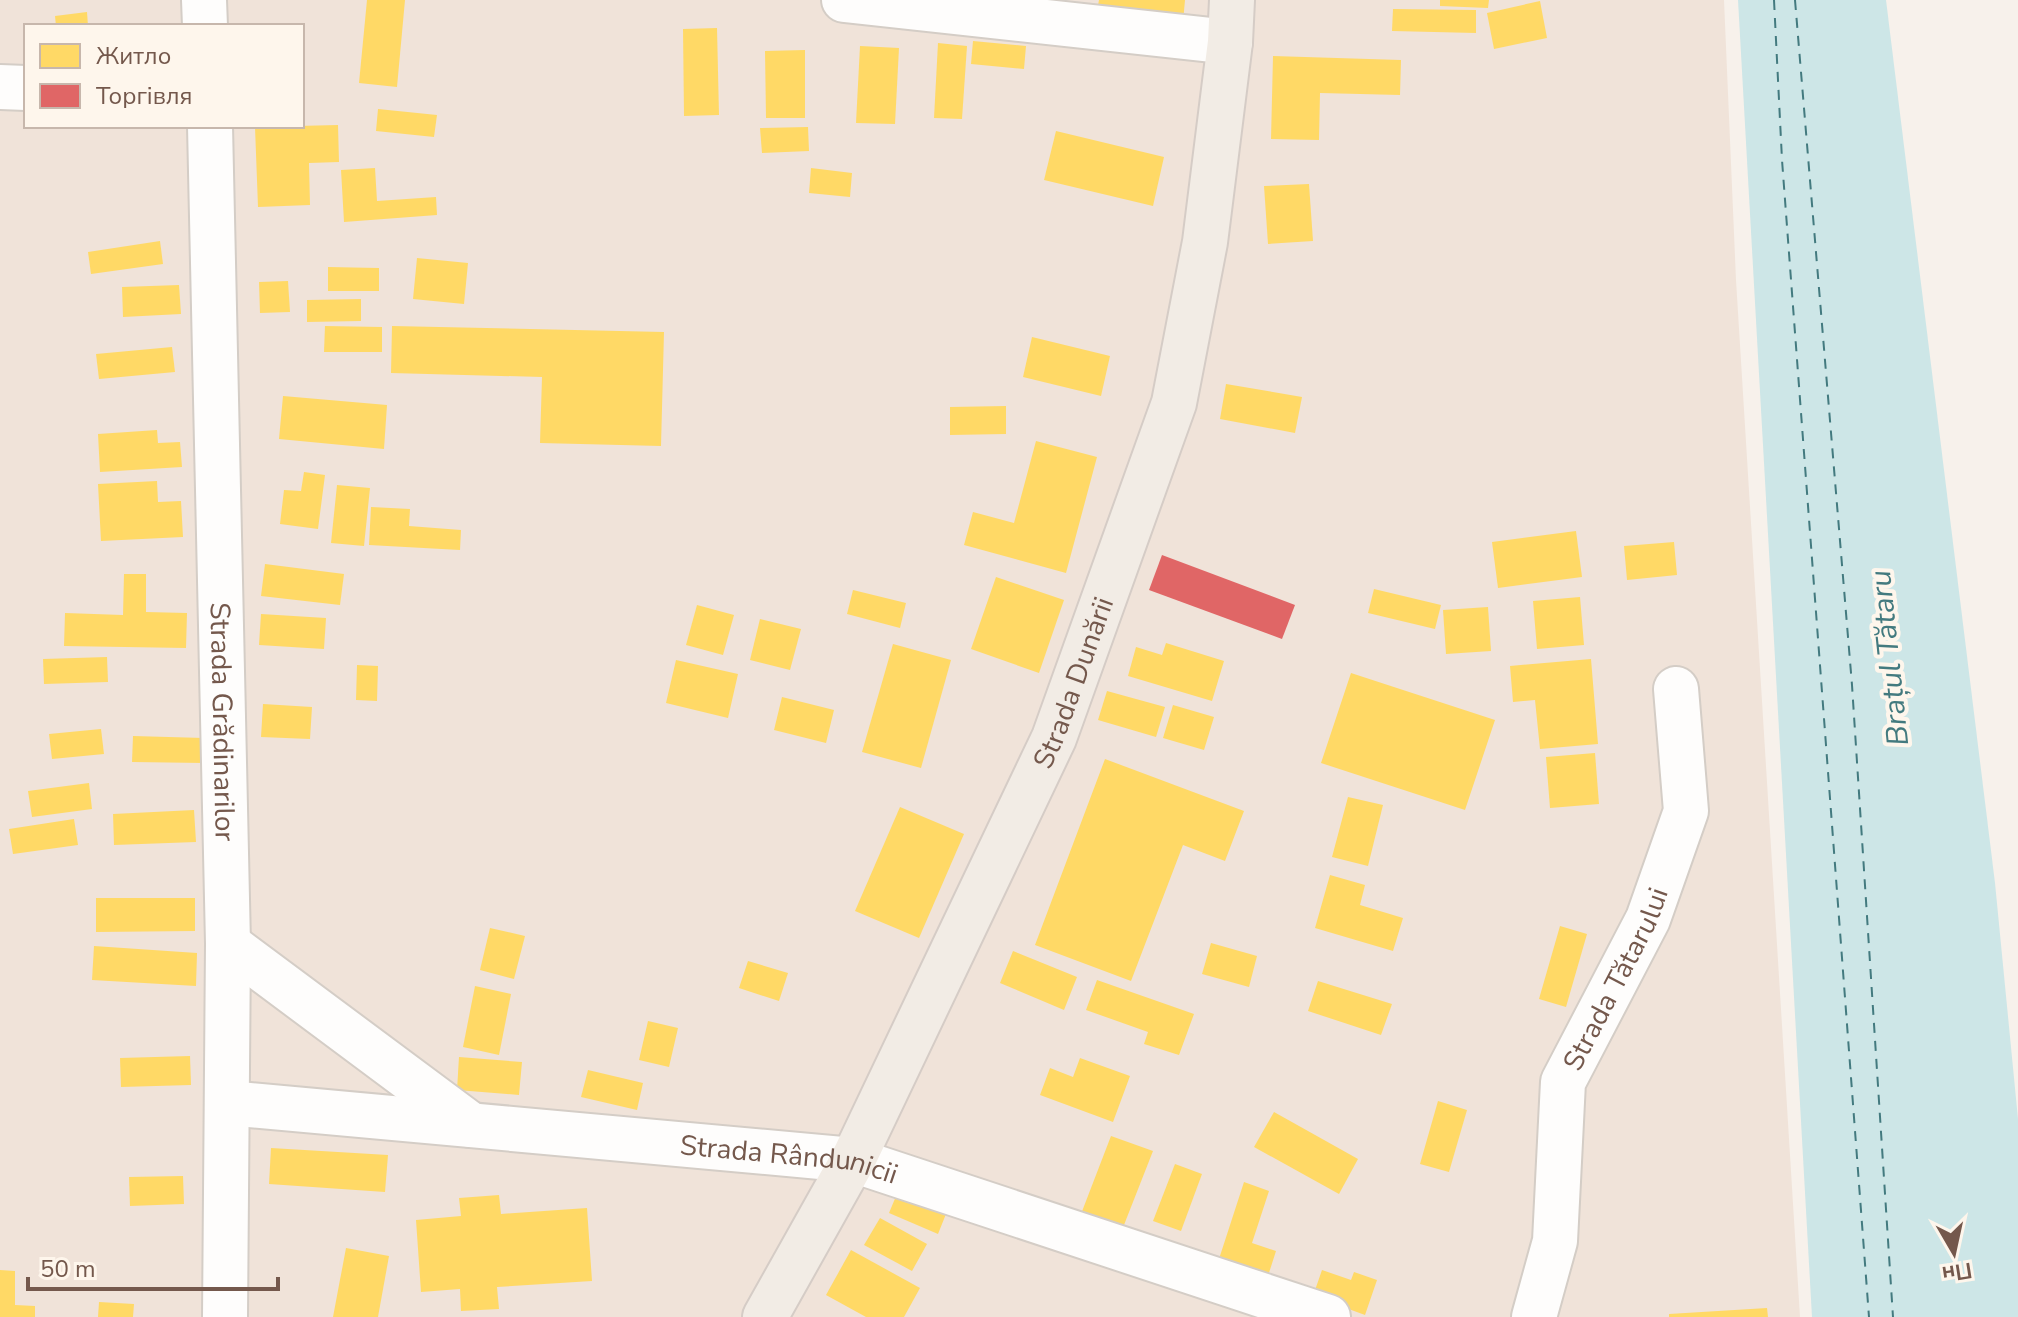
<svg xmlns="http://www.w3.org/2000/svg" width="2018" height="1317" viewBox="0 0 2018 1317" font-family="'Nunito Sans',sans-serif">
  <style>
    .residential { fill: #f0e3d9; fill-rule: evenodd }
    .water { fill: #cde6e7 }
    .homes { fill: #ffd966 }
    .shops { fill: #e06666 }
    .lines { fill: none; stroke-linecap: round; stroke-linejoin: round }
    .ferry { stroke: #437a7f; stroke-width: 2; stroke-dasharray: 10 8; stroke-linecap: butt }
    .minor-casing { stroke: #d4cdc6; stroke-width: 48 }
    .major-casing { stroke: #d5ccc6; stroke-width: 48 }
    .minor { stroke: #fefdfc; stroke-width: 44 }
    .major { stroke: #f2ece5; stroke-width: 44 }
    .labels { text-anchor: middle; stroke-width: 8; stroke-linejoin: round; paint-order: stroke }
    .street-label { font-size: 28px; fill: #74584c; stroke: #fef6ec }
    .water-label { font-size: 30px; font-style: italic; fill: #437a7f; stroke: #fef6ec }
  </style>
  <rect width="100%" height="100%" fill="#f7f1eb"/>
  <path class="residential" d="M0,0H1724L1736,280L1800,1317H0ZM26,26H302V126H26Z"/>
  <polygon class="water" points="1738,0 1886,0 1995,883 2018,1119 2018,1317 1812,1317"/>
  <g class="homes">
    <polygon points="367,0 405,0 397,87 359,83"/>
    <polygon points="1099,0 1185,0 1183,22 1097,11"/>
    <polygon points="1440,0 1489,0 1488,8 1440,6"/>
    <polygon points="1540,1 1547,38 1494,49 1487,13"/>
    <polygon points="1393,9 1476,10 1476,33 1392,31"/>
    <polygon points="87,12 88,26 56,26 55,16"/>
    <polygon points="717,28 719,115 684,116 683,29"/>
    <polygon points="973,41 1026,46 1024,69 971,64"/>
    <polygon points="938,43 967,46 962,119 934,118"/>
    <polygon points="860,46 899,48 895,124 856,123"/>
    <polygon points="805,50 805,118 766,118 765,51"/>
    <polygon points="1273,56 1401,60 1400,95 1320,93 1319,140 1271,139"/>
    <polygon points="378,109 437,115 434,137 376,131"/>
    <polygon points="338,125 339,162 309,163 310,205 258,207 255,127"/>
    <polygon points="808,127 809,151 762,153 760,128"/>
    <polygon points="1056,131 1164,157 1153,206 1044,180"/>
    <polygon points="375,168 377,201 436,197 437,215 344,222 341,170"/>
    <polygon points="811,168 852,173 850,197 809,193"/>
    <polygon points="1309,184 1313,241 1268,244 1264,186"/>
    <polygon points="160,241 163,264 91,274 88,252"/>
    <polygon points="417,258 468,263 464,304 413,299"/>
    <polygon points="328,267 379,268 379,291 328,291"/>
    <polygon points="288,281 290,312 260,313 259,282"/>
    <polygon points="179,285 181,314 123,317 122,287"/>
    <polygon points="361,299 361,321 307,322 307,300"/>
    <polygon points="325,326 382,327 382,352 324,352"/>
    <polygon points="392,326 664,332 661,446 540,443 542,377 391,373"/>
    <polygon points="1032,337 1110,356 1101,396 1023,377"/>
    <polygon points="172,347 175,372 99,379 96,354"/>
    <polygon points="1226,384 1302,397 1295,433 1220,419"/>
    <polygon points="283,396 387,405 384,449 279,439"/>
    <polygon points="1006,406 1006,434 950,435 950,407"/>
    <polygon points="157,430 158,443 180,442 182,467 100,472 98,434"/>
    <polygon points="1036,441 1097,457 1066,573 964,545 973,512 1014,523"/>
    <polygon points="304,472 325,475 318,529 280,524 284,490 301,491"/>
    <polygon points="157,481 158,502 181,501 183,537 101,541 98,484"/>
    <polygon points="337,485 370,488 364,546 331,543"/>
    <polygon points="371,507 410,509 409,526 461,530 460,550 369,545"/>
    <polygon points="1576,531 1582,577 1498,588 1492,542"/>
    <polygon points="1674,542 1677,575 1627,580 1624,546"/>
    <polygon points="265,564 344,574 340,605 261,596"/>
    <polygon points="124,574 146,574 146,612 187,613 186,648 64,646 65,613 123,615"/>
    <polygon points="996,577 1064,600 1039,673 971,649"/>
    <polygon points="1374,589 1441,605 1435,629 1368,613"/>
    <polygon points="853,590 906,603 900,628 847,614"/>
    <polygon points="1580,597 1584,645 1537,649 1533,601"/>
    <polygon points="697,605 734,615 723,655 686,645"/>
    <polygon points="1488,607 1491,651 1446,654 1443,610"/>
    <polygon points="261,614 326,618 324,649 259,645"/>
    <polygon points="760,619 801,629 790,670 750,660"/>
    <polygon points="1166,643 1224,661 1212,701 1128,676 1136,647 1162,655"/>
    <polygon points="893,644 951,660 921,768 862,752"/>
    <polygon points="107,657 108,682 44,684 43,659"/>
    <polygon points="1591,659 1598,744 1540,749 1535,700 1513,702 1510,666"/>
    <polygon points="676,660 738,674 728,718 666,703"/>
    <polygon points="357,665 378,666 377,701 356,700"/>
    <polygon points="1351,673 1495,720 1465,810 1321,763"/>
    <polygon points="1107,691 1165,707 1156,737 1098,720"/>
    <polygon points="782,697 834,710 826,743 774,730"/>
    <polygon points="263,704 312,707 310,739 261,737"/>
    <polygon points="1173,705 1214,717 1204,750 1163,738"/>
    <polygon points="101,729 104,754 52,759 49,734"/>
    <polygon points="133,736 204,738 204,763 132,762"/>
    <polygon points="1595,753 1599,804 1550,808 1546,757"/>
    <polygon points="1105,759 1244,811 1225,861 1183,845 1131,981 1035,945"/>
    <polygon points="89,783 92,809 32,817 28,791"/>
    <polygon points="1348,797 1383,805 1368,866 1332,857"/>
    <polygon points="900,807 964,834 919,938 855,911"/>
    <polygon points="194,810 196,842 114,845 113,814"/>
    <polygon points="74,819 78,845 13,854 9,829"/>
    <polygon points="1330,875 1365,885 1360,905 1403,918 1393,951 1315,928"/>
    <polygon points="96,898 195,898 195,931 96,932"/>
    <polygon points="1560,926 1587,934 1566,1007 1539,999"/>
    <polygon points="490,928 525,936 514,979 480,970"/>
    <polygon points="1211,943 1257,956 1249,987 1202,974"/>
    <polygon points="94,946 197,953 196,986 92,980"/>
    <polygon points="1013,951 1077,977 1064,1010 1000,983"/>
    <polygon points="748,961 788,973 779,1001 739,988"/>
    <polygon points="1097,980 1194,1014 1179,1055 1144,1044 1148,1032 1086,1010"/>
    <polygon points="1318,981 1392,1004 1381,1035 1308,1011"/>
    <polygon points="475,986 511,994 499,1055 463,1047"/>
    <polygon points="648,1021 678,1028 669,1067 639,1060"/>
    <polygon points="190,1056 191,1085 121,1087 120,1058"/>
    <polygon points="459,1057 522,1062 519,1095 457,1090"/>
    <polygon points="1080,1058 1130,1076 1113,1122 1040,1095 1050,1068 1073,1077"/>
    <polygon points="588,1070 643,1083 637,1110 581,1097"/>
    <polygon points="1438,1101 1467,1110 1449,1172 1420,1164"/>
    <polygon points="1274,1112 1358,1159 1339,1194 1254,1147"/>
    <polygon points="1111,1136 1153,1151 1122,1230 1081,1214"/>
    <polygon points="271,1148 388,1155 385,1192 269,1184"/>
    <polygon points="1175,1164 1202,1174 1181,1231 1153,1221"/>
    <polygon points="183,1176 184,1204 130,1206 129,1177"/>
    <polygon points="1244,1182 1269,1191 1252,1243 1276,1251 1267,1279 1218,1262"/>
    <polygon points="899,1189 948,1209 938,1234 889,1213"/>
    <polygon points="499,1195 501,1214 587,1208 592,1281 497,1287 499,1309 461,1311 460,1289 421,1292 416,1220 461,1216 459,1198"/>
    <polygon points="880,1218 927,1244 912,1271 864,1245"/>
    <polygon points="346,1248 389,1256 378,1317 333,1317"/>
    <polygon points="851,1250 920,1288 904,1317 866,1317 826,1295"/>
    <polygon points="0,1270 15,1271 15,1305 35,1306 35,1317 0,1317"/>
    <polygon points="1322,1270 1351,1280 1354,1272 1377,1280 1365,1315 1313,1296"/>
    <polygon points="99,1302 134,1304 133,1317 98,1317"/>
    <polygon points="1767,1308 1768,1317 1669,1317 1669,1314"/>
  </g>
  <polygon class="shops" points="1162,555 1295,605 1282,639 1149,590"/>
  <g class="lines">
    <g class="ferry">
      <polyline points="1774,0 1782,160 1869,1317"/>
      <polyline points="1795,0 1852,685 1893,1317"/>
    </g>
    <g class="minor-casing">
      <g id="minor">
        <polyline points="204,0 205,26"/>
        <polyline points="844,0 1230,42"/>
        <polyline points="0,87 26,88"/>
        <path id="s1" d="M210,126L228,944L225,1317"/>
        <polyline points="228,944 471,1125"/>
        <path id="s2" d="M228,1103L853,1160L1328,1317"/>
        <path id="s3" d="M1534,1317L1555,1241L1563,1082L1648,919L1686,811L1676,689"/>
      </g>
    </g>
    <g class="major-casing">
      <g id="major">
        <path id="s4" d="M765,1317L853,1160L1054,738L1174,403L1205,242L1230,42L1232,0"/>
      </g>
    </g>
    <use href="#minor" class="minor"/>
    <use href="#major" class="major"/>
  </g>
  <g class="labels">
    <g class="street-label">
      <text dy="10" stroke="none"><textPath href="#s4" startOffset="706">Strada Dunării</textPath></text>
      <text dy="10" stroke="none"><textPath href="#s1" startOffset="596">Strada Grădinarilor</textPath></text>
      <text dy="10" stroke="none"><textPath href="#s3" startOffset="354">Strada Tătarului</textPath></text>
      <text dy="10" stroke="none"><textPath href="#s2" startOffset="564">Strada Rândunicii</textPath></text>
    </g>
    <g class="water-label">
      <text transform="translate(1889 658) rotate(-96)" y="10">Brațul Tătaru</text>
    </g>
  </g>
  <rect x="24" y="24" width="280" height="104" fill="#fef6ec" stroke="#c7b7ac" stroke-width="2"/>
  <rect x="40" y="44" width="40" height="24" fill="#ffd966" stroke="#c7b7ac" stroke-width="2"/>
  <text x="96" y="64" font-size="24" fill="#74584c">Житло</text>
  <rect x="40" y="84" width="40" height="24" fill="#e06666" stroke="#c7b7ac" stroke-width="2"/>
  <text x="96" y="104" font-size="24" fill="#74584c">Торгівля</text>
  <g transform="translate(1954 1253) rotate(171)" stroke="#fef6ec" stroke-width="6" paint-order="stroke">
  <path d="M0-6L14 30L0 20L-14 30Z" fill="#74584c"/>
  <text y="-12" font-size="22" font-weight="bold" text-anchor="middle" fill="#74584c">Пн</text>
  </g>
  <path d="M28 1277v12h250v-12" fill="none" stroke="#74584c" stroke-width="4"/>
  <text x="40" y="1277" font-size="24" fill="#74584c" stroke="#fef6ec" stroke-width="6" paint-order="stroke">50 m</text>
</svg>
